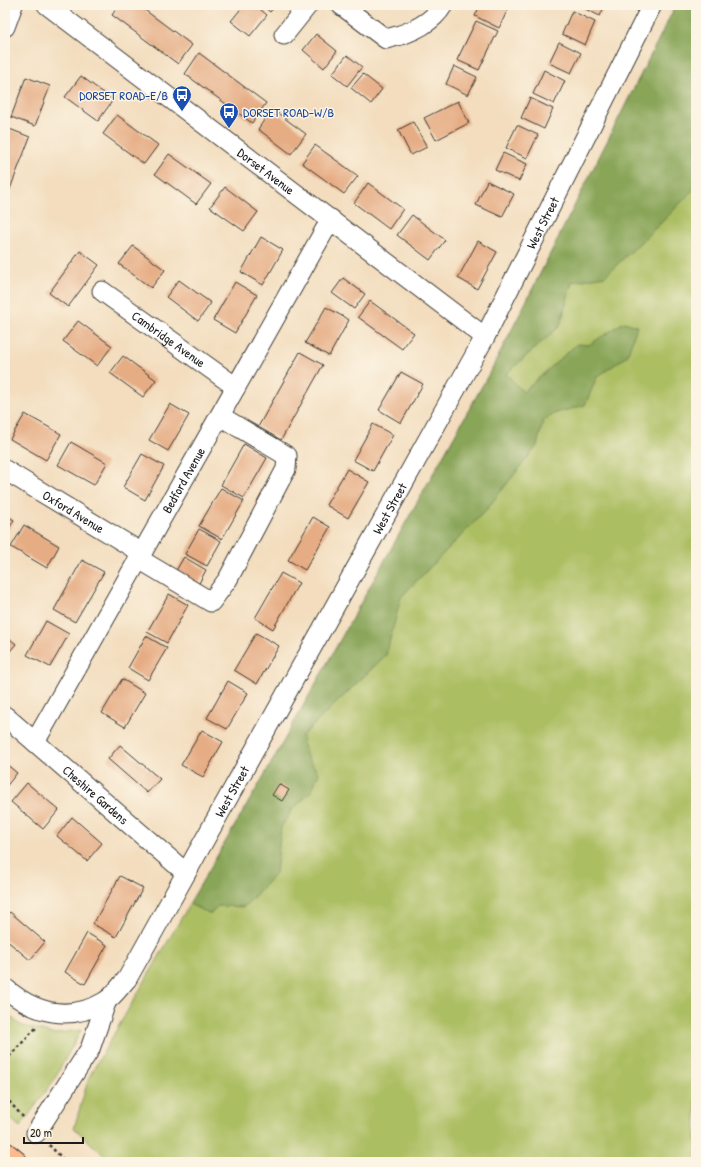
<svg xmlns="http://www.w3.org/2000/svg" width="701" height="1167" viewBox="0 0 701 1167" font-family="'Patrick Hand',sans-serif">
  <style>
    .green { fill: #acbe62; stroke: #646d3f }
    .forest { fill: #89a558; stroke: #52603a }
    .building { fill: #e6ad85 }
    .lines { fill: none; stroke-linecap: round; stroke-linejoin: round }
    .minor-casing { stroke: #3c3934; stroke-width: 21 }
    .highway-casing { stroke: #3c3934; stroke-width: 24 }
    .path { stroke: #3c3934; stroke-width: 2.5; stroke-dasharray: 3 3; stroke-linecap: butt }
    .minor { stroke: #fff; stroke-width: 19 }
    .highway { stroke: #fcba8e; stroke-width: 22 }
    .labels { text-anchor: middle; stroke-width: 3; stroke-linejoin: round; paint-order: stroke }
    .transit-label { font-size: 13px; fill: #164399; stroke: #fcf5e5; text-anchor: end }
    .street-label { font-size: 13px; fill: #1c1c1c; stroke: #fcf5e5 }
  </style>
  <rect width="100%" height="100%" fill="#fcf5e5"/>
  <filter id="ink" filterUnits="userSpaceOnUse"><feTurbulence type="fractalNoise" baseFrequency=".025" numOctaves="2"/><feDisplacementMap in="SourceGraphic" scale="8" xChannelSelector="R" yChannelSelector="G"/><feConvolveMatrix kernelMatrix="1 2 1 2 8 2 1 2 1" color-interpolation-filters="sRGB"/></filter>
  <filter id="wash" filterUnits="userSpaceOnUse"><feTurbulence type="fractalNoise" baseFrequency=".012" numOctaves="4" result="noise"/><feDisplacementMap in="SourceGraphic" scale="16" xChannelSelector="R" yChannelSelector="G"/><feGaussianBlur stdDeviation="0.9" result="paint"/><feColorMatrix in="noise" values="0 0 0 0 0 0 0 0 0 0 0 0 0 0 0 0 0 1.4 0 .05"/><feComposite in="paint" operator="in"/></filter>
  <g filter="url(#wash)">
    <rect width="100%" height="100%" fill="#f3ddbe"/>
    <g class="green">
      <polygon points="676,5 696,5 696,1162 111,1162 74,1128 89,1077 268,769 495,363"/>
      <polygon points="5,1011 20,1025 53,1034 81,1030 54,1080 20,1127 5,1114"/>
    </g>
    <polygon class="forest" points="676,5 696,5 696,187 665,219 605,276 572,282 560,326 506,374 523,392 577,344 589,345 624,322 637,326 627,356 597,377 585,405 556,413 543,421 537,446 486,510 401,597 386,655 302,736 306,755 319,774 310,793 293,809 281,827 276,873 244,907 218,906 211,914 189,904 268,769 495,363"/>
    <g id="blocks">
      <g class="building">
        <polygon points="119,5 138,5 192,45 178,64 112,15"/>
        <polygon points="244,5 255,5 267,15 250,36 231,21"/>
        <polygon points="262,5 276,5 270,12"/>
        <polygon points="480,5 510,5 499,28 475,16"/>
        <polygon points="577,5 605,5 600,16"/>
        <polygon points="572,11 595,22 585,45 562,34"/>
        <polygon points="476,21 498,31 479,70 457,60"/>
        <polygon points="316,34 337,51 324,68 303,50"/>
        <polygon points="559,42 581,53 571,73 549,63"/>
        <polygon points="199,53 266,103 252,123 185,74"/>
        <polygon points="347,55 362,67 347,86 332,74"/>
        <polygon points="454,66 477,77 468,95 446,84"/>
        <polygon points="544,70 565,81 554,104 533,94"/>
        <polygon points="363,74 382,89 371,104 351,88"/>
        <polygon points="81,76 113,100 98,121 65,97"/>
        <polygon points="26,77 50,86 35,126 11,117"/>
        <polygon points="530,98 553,109 544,129 521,118"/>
        <polygon points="458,101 469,123 436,140 424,118"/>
        <polygon points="272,109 306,134 291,154 258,129"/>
        <polygon points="117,115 158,145 144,164 103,134"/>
        <polygon points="413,122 427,147 411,155 398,130"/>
        <polygon points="517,125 538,135 527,158 506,148"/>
        <polygon points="7,128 30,137 5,202 5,134"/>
        <polygon points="315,145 358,176 344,194 302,163"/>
        <polygon points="503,153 527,164 519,181 495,170"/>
        <polygon points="169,154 211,184 196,204 155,174"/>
        <polygon points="487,181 514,194 502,217 476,205"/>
        <polygon points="368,183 403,209 389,229 354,203"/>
        <polygon points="225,187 258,212 244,231 210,207"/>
        <polygon points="412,215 445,240 430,260 397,235"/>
        <polygon points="261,237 283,250 263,285 241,272"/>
        <polygon points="478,241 497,252 477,289 458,278"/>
        <polygon points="133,246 165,270 151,288 119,264"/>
        <polygon points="80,251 99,265 68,307 49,293"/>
        <polygon points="343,278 365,294 354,309 332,293"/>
        <polygon points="179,280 211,303 198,321 166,297"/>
        <polygon points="235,282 257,295 235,333 213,320"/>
        <polygon points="370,301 414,333 402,349 358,317"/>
        <polygon points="326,307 349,320 329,356 305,343"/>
        <polygon points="78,321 112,346 97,366 63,341"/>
        <polygon points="300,352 323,365 281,440 258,427"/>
        <polygon points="123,356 156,380 143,397 110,373"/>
        <polygon points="401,372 423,384 401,423 379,410"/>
        <polygon points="170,404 189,415 168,451 149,440"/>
        <polygon points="25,414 61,434 46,460 10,439"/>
        <polygon points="373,424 393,435 373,471 353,460"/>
        <polygon points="71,442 107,463 94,485 58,465"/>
        <polygon points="244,444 267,458 244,498 221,485"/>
        <polygon points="142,454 164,466 145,500 123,487"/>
        <polygon points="347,469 369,482 348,518 326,505"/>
        <polygon points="221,488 244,501 222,539 199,526"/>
        <polygon points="5,515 14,520 5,535"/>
        <polygon points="313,517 330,527 305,570 288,560"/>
        <polygon points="24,525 59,546 47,568 11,547"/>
        <polygon points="199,529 221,541 207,566 185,554"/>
        <polygon points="184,557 206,570 197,587 174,574"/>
        <polygon points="82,560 104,572 75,622 54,610"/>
        <polygon points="281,573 299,583 273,629 255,618"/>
        <polygon points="169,594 188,605 167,643 147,632"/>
        <polygon points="46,621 69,634 50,667 27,655"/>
        <polygon points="256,633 279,646 257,684 234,670"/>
        <polygon points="5,635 16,644 5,657"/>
        <polygon points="146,636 167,648 148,680 128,668"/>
        <polygon points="122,679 145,693 125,727 102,713"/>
        <polygon points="228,681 248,693 227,729 207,718"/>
        <polygon points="202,730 223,742 203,777 181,765"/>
        <polygon points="120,745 160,779 147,793 108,759"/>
        <polygon points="5,763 17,773 5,788"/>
        <polygon points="27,783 59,810 43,829 11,802"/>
        <polygon points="279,784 289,790 282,801 272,795"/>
        <polygon points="72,817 102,843 87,861 57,836"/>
        <polygon points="120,876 143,888 116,937 93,924"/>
        <polygon points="10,912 45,942 30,960 5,939 5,917"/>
        <polygon points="87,933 107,945 85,984 65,972"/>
      </g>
    </g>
  </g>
  <g filter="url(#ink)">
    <use href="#blocks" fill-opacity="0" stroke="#3c3934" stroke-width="1"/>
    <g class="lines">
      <g class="minor-casing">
        <g id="minor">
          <path id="s1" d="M47,5L485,337"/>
          <path d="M341,5L386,39C408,34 431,25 443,5"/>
          <polyline points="5,27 13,5"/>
          <polyline points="284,35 308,5"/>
          <path id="s2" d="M102,291L236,387"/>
          <path id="s3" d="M5,470L142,553"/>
          <polyline points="139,559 211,602 228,579 286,469 287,456 220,416"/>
          <path id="s4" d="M5,716L186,873"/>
          <path id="s5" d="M35,742L331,219"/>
          <path id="s6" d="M5,988C35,1014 70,1022 106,1001C114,996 121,985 127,979L485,337L652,5"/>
          <polyline points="36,1133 90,1049 107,1000"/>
        </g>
      </g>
      <g class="highway-casing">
        <polyline id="highway" points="5,1153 16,1162"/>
      </g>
      <g class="path">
        <polyline points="5,1061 36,1028"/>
        <polyline points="5,1097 24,1118"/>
        <polyline points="49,1145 66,1162"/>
      </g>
      <use href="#minor" class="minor"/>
      <use href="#highway" class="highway"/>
    </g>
  </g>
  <defs>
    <g id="bus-pin" transform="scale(1)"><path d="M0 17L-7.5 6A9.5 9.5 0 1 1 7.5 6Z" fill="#1a4fb4" stroke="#fcf5e5"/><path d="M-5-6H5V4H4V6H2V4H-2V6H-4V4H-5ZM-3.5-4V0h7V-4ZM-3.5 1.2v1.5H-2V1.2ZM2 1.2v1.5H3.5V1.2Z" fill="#fff"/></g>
  </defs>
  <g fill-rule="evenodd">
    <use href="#bus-pin" x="182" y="95"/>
    <use href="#bus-pin" x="229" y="112"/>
  </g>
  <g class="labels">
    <g class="transit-label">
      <text x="168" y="100">DORSET ROAD-E/B</text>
      <text x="243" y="117" text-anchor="start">DORSET ROAD-W/B</text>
    </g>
    <g class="street-label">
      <text dy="5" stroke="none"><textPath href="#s1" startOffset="275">Dorset Avenue</textPath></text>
      <text dy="5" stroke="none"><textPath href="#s6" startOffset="1003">West Street</textPath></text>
      <text dy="5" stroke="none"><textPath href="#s2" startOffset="82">Cambridge Avenue</textPath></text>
      <text dy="5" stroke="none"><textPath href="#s5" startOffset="301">Bedford Avenue</textPath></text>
      <text dy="5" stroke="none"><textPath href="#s6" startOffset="679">West Street</textPath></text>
      <text dy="5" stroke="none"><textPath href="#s3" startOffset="80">Oxford Avenue</textPath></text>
      <text dy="5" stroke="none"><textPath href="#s6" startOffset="355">West Street</textPath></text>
      <text dy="5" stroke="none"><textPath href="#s4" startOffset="120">Cheshire Gardens</textPath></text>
    </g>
  </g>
  <rect width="701" height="1167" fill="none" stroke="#fcf5e5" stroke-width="20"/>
  <path d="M24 1137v6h59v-6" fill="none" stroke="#1c1c1c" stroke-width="2"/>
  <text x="30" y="1137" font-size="12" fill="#1c1c1c" stroke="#fcf5e5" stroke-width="3" paint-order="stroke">20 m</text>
</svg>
